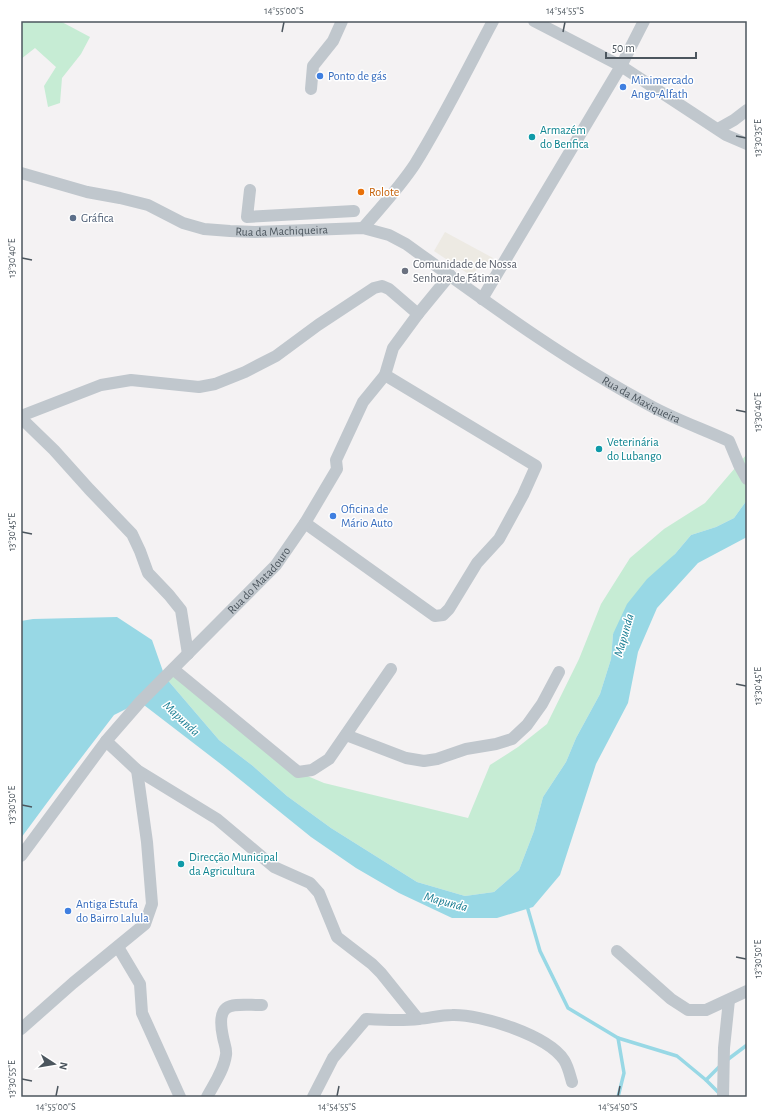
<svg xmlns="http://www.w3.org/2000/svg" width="768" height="1118" viewBox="0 0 768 1118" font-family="'Alegreya Sans',sans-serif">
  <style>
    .commercial { fill: #edeae3 }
    .green { fill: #c6ecd4 }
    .water { fill: #98d8e5 }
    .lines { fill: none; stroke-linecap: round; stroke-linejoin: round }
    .stream { stroke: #98d8e5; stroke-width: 3.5 }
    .minor { stroke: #c0c7cd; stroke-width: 12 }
    .ticks { fill: none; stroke: #4c565e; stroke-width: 1.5 }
    .shop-dot { fill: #3f7fe0; stroke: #fff; stroke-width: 1.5 }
    .culture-dot { fill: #0f9aa8; stroke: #fff; stroke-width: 1.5 }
    .food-dot { fill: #e8710a; stroke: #fff; stroke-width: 1.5 }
    .service-dot { fill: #5c6f8a; stroke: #fff; stroke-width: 1.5 }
    .worship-dot { fill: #6b7280; stroke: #fff; stroke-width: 1.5 }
    .labels { text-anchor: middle; stroke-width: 3; stroke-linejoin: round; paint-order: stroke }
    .shop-label { font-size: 12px; fill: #366cbe; stroke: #fff; text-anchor: start }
    .culture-label { font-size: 12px; fill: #0d838f; stroke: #fff; text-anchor: start }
    .food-label { font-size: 12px; fill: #c56008; stroke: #fff; text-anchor: start }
    .service-label { font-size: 12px; fill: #4e5e75; stroke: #fff; text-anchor: start }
    .street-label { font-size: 12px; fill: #4c565e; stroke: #fff }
    .worship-label { font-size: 12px; fill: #5b616d; stroke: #fff; text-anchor: start }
    .water-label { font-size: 13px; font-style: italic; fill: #1a7e93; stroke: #fff }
    .neatline { fill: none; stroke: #4c565e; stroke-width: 1.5 }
    .ticks-label { font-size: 10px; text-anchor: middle; fill: #4c565e }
  </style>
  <rect width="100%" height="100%" fill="#f4f2f3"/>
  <polygon class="commercial" points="445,232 493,258 470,275 434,251"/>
  <g class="green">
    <polygon points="21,21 60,21 90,37 81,54 62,78 60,103 48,107 44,86 56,67 35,48 21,59"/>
    <polygon points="747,454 747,500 734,518 716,527 691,535 675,554 613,634 611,659 600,694 576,738 566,762 543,797 534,831 519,870 494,892 465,896 417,882 331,828 287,796 253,766 219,740 165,677 173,669 298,772 324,783 468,818 490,765 518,747 547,724 579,659 601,604 630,558 664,529 705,503"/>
  </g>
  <polygon class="water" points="747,500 747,537 698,563 657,608 638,652 628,703 596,764 560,875 533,907 497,918 452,918 399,893 356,868 311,837 222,765 140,702 114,715 55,792 21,838 21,621 33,619 117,617 152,640 165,677 219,740 253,766 287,796 331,828 417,882 465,896 494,892 519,870 534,831 543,797 566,762 576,738 600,694 611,659 613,634 627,604 647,579 675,554 691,535 716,527 734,518"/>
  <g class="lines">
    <g class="stream">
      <polyline points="527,906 540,951 568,1008 618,1038 677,1056 706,1080 720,1094"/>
      <polyline points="618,1038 624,1073 618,1097"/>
      <polyline points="727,1060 747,1045"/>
      <polyline points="706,1080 721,1065"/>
    </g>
    <g class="minor">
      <polyline points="534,21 621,66 726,135 747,144"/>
      <polyline points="311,89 313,66 333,41 342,21"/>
      <polyline points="718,129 734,120 747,110"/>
      <path id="s1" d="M21,173L87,192L120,198L148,205L183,223L204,229L230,231L255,232L363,228L389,235L406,244C485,301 563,359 649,405C674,419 703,429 729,441L739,465L747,479"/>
      <polyline points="250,190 247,217 354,211"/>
      <path d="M363,228C381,207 400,187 415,164C443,119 468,68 493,21"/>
      <polyline points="482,299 621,66 644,21"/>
      <polyline points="21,416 101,385 131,380 199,387 215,384 245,372 276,356 318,325 374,288 382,286 389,289 418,314"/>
      <polyline points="21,418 54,450 89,489 132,534 140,551 148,573 169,595 181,610 188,654"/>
      <polyline points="305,523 435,616 443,615 449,609 477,563 499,539 523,495 536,466 385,375"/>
      <polyline points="173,669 298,772 312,770 329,759 391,669"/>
      <polyline points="346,735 406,758 424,761 437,759 466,749 496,744 512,739 527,725 542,704 559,672"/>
      <polyline points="106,741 137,770 217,819 274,867 310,883 319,893 337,937 372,964 381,973 418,1019"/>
      <path id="s2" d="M21,856L106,741L140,702L276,565L305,523L337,469L336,460L363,402L385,375L393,348L418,314L450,275"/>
      <polyline points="118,947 140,984 142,1013 180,1097"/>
      <polyline points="617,951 671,999 688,1010 706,1010 747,991"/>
      <polyline points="21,1029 73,983 145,924 152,904 147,842 137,770"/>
      <path d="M207,1097C214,1084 224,1070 226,1055C227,1049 224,1043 223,1037C215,999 233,1005 262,1005"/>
      <path d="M313,1097L333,1058L366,1019C384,1020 401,1021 419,1019C430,1018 441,1015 452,1015C481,1014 547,1035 564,1060C568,1066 570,1075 572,1082"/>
      <polyline points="723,1097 724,1048 729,1000"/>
    </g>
  </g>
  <path class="ticks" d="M282,32L284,22M563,32L565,22M736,136L746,138M22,258L32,260M736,410L746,412M22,532L32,534M736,684L746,686M22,805L32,807M736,957L746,959M22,1079L32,1081M56,1096L58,1086M337,1096L339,1086M618,1096L620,1086"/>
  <g class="shop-dot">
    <circle cx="320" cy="76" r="4"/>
    <circle cx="623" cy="87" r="4"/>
    <circle cx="333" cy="516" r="4"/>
    <circle cx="68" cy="911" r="4"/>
  </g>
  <g class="culture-dot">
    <circle cx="532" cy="137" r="4"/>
    <circle cx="599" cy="449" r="4"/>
    <circle cx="181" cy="864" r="4"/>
  </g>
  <circle class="food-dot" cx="361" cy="192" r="4"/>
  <circle class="service-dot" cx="73" cy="218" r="4"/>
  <circle class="worship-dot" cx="405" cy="271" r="4"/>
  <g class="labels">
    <g class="shop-label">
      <text x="328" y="80">Ponto de gás</text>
      <text x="631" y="84">Minimercado<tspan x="631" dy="14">Ango-Alfath</tspan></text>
      <text x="341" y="513">Oficina de<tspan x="341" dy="14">Mário Auto</tspan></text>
      <text x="76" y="908">Antiga Estufa<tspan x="76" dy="14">do Bairro Lalula</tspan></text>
    </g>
    <g class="culture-label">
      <text x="540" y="134">Armazém<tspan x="540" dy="14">do Benfica</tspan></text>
      <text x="607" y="446">Veterinária<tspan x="607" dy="14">do Lubango</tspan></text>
      <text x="189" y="861">Direcção Municipal<tspan x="189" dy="14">da Agricultura</tspan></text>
    </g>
    <g class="food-label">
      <text x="369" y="196">Rolote</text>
    </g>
    <g class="service-label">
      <text x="81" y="222">Gráfica</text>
    </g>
    <g class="street-label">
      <text dy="4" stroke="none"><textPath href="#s1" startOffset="270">Rua da Machiqueira</textPath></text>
      <text dy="4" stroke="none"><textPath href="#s1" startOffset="680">Rua da Maxiqueira</textPath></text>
      <text dy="4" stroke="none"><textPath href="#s2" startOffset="365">Rua do Matadouro</textPath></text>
    </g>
    <g class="worship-label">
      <text x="413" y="268">Comunidade de Nossa<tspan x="413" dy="14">Senhora de Fátima</tspan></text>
    </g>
    <g class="water-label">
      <text transform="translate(623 635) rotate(-74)" y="5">Mapunda</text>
      <text transform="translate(182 718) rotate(43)" y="5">Mapunda</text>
      <text transform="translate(446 901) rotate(15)" y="5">Mapunda</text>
    </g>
  </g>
  <rect width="768" height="1118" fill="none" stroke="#ffffff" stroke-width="44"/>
  <g transform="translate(54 1064) rotate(102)" stroke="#ffffff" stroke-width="3" paint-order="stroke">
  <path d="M0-3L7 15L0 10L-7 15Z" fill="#4c565e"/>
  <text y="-6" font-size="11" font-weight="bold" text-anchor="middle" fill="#4c565e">N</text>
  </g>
  <path d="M606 52v6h90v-6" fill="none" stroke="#4c565e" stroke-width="2"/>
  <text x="612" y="52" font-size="12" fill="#4c565e" stroke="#ffffff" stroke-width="3" paint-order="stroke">50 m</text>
  <rect x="22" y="22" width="724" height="1074" class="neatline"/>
  <g class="ticks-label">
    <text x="284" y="14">14°55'00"S</text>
    <text x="565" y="14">14°54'55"S</text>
    <text transform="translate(757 138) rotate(-90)" y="4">13°30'35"E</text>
    <text transform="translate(11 258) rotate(-90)" y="4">13°30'40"E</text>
    <text transform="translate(757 412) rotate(-90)" y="4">13°30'40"E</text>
    <text transform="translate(11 532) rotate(-90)" y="4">13°30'45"E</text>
    <text transform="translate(757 686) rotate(-90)" y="4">13°30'45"E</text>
    <text transform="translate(11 805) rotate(-90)" y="4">13°30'50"E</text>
    <text transform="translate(757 959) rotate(-90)" y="4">13°30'50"E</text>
    <text transform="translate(11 1079) rotate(-90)" y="4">13°30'55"E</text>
    <text x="56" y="1110">14°55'00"S</text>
    <text x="337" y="1110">14°54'55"S</text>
    <text x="618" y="1110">14°54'50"S</text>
  </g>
</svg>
